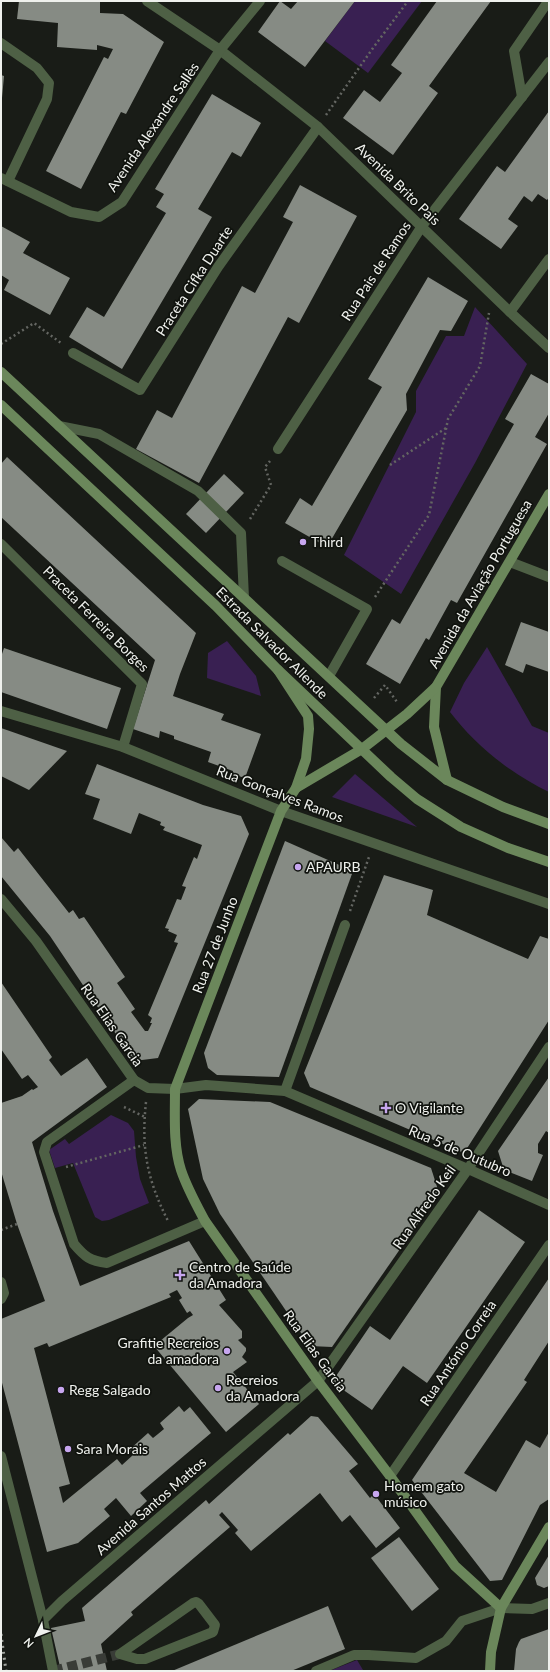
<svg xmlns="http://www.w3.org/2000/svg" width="550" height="1672" viewBox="0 0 550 1672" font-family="Lato,sans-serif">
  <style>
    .green { fill: #392052 }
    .building { fill: #868b84 }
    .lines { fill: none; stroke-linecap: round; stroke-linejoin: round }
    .street-tunnel { stroke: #393c37; stroke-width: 10; stroke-dasharray: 10 5; stroke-linecap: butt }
    .path { stroke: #646662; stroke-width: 2.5; stroke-dasharray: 2 3; stroke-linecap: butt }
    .lane { stroke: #4e6045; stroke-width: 10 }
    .street { stroke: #4e6045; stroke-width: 10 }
    .secondary { stroke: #6b875b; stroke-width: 10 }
    .rail { stroke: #a2a5a0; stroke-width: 3; stroke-dasharray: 2 4; stroke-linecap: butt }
    .poi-dot { fill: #c7a6ef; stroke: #10130e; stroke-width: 1.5 }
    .labels { text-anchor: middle; stroke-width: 3.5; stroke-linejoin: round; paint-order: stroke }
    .street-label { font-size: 14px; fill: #eff1ed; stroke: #10130e }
    .poi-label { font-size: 14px; fill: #eff1ed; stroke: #10130e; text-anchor: start }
  </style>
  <rect width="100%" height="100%" fill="#191c17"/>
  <g class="green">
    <polygon points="355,1 422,1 368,73 325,41"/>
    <polygon points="475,307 527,364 475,463 401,594 344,555 416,412 416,391 446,336 464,336"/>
    <polygon points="227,641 256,676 261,696 207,678 208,653"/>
    <path d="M487,647L532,726L549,733V792C511,774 475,745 450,712L464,683Z"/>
    <polygon points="355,774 417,827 332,797"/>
    <polygon points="111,1115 128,1123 134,1131 136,1157 140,1179 149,1203 109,1220 102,1221 95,1217 73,1163 55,1168 49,1150 65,1139 69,1144"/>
    <polygon points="357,1660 363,1670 367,1671 329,1671"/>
  </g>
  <g class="building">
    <polygon points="19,1 100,1 100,13 123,14 164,42 126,114 121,112 81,189 46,171 104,57 108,59 113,49 97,45 97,50 57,47 58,23 17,19"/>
    <polygon points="280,1 291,9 298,1 355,1 305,67 258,32"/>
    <polygon points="437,1 491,1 429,86 438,93 393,155 343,118 364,90 380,102 402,73 391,65"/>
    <polygon points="1,75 4,76 2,98 1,98"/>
    <polygon points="212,94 261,123 241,157 232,152 198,209 212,217 122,369 69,337 87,307 104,317 166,213 156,207 164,194 155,189"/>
    <polygon points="549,111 549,197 547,200 538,194 532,202 524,196 508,219 518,226 501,249 459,219 497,166 505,172"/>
    <polygon points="300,185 357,216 299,323 288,317 199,483 136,449 157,410 172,418 242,286 255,293 293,222 283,217"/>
    <polygon points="1,226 30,242 23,253 70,278 50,315 4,290 9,280 1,275"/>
    <polygon points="428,277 468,301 451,331 440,330 406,394 407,410 327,547 285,523 300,498 312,506 382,387 368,379"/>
    <polygon points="531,374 549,384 549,413 535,437 547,444 457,603 451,600 429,640 426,638 400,684 366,664 392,619 400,624 492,463 514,424 505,419"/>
    <polygon points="7,457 196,633 180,674 173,696 224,714 221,720 261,734 245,778 232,774 233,771 208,762 211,752 174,739 174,736 160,731 159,738 133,729 155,660 1,517 1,464"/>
    <polygon points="224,474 244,493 206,533 186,514"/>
    <polygon points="521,622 549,632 549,672 526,664 523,673 505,665"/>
    <polygon points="4,648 121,688 107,729 1,692 1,657"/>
    <polygon points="1,728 67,751 29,790 1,776"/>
    <polygon points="97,764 203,805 241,816 249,834 158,1058 134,1061 50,936 1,876 1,837 14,852 18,848 69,913 73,910 79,919 84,917 125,977 117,983 135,1009 131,1012 145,1031 148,1031 152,1023 150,1023 152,1018 148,1015 178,943 174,942 177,935 168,931 169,929 165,928 177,899 181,900 186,887 182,886 194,857 197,859 202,845 163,830 165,827 160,825 161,822 139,813 131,834 93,819 100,799 85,794"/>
    <polygon points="285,841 353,871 279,1077 217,1075 208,1068 204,1053"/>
    <polygon points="384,875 433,890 427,915 528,959 540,936 549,939 549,1020 464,1153 310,1087 304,1073"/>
    <polygon points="1,982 52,1057 49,1060 61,1076 87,1058 107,1087 32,1142 53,1211 80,1286 189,1241 226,1300 219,1305 242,1331 242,1338 238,1340 246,1348 246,1351 242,1357 247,1362 233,1372 259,1404 226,1432 154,1346 188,1318 193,1315 190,1311 187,1313 179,1300 182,1298 177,1290 169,1294 171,1297 49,1347 47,1343 34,1348 70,1484 59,1487 63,1503 117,1459 122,1465 133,1455 129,1450 148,1433 153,1438 158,1434 164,1429 160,1423 179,1406 184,1412 190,1407 211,1433 140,1493 147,1501 131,1516 116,1498 104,1509 110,1516 78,1543 47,1552 1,1379 1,1319 45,1301 17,1224 1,1171 1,1103 22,1096 32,1089 33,1090 38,1087 28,1075 22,1079 1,1049"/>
    <polygon points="549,1077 549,1133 546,1131 538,1144 538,1153 543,1155 532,1181 504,1170 498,1151"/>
    <polygon points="199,1099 270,1102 431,1168 439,1193 332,1347 310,1346 220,1214 203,1179 188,1109"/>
    <polygon points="479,1210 525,1242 427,1383 403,1366 372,1410 332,1382 370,1326 390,1340"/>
    <polygon points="549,1278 549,1341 524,1380 527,1382 464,1473 496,1492 526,1440 540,1448 549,1432 549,1499 540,1505 502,1580 490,1581 412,1480"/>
    <polygon points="311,1416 318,1417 358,1464 349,1471 370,1498 374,1494 400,1528 376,1548 350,1515 342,1522 320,1493 251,1551 235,1533 238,1530 222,1512 219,1515 230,1527 131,1612 133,1615 101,1644 107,1671 61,1671 51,1628 85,1621 82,1608 206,1500 209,1504 288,1433 290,1435"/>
    <polygon points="399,1537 439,1589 412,1611 371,1558"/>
    <polygon points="549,1555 549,1586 544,1588 537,1585 535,1578"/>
    <polygon points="328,1606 345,1649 291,1671 172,1671"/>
    <polygon points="549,1629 549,1671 514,1671 516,1649 519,1642 521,1639"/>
  </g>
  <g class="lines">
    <polyline class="street-tunnel" points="53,1671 120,1654"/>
    <g class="path">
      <polyline points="326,115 373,48 408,1"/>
      <polyline points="1,344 34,323 61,343"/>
      <polyline points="390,465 446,428"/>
      <polyline points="250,519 271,485 265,467 270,461"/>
      <polyline points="375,597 429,515 448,419 480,366 489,313"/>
      <polyline points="374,698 385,685 397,702"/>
      <polyline points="350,911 369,857"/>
      <path d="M146,1102C141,1149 147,1179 168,1221"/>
      <polyline points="124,1107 145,1117"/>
      <polyline points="66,1167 144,1145"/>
      <polyline points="1,1230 17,1224"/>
    </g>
    <g class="lane">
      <polyline points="59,426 99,434 198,491 241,533 244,598"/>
      <polyline points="282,561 367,609 329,676"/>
      <polyline points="368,1655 416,1658 446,1641 462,1621 501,1608"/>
    </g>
    <g class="street">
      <polyline points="147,1 220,50 318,127 510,312 549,348"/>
      <polyline points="1,43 37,68 49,83 47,99 8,181"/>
      <polyline points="522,97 514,51 547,3 549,5"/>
      <polyline points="1,178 71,212 99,217 122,202 220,50 260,1"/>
      <polyline points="510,312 549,259"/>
      <polyline points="73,353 140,390 218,267 318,127"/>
      <polyline points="278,449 422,226 549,62"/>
      <polyline points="1,544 142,684 123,747"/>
      <polyline points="510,562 549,577"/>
      <polyline points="1,711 123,747 281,811 549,904"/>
      <polyline points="1,899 36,941 134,1080 148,1088 175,1089 206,1085 285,1091 468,1169 549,1205"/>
      <path d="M134,1080L47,1142L44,1152L74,1244C85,1257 90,1261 107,1263L205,1221"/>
      <polyline points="285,1091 345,925"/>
      <polyline points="1,1282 4,1293 1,1299"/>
      <polyline points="1,1456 43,1620"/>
      <polyline points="390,1476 549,1245"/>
      <polygon points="196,1602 199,1604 215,1625 213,1632 145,1659 137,1659 120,1654 193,1603"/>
      <polyline points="501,1608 532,1609 549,1603"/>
      <polyline points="53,1671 43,1620 62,1601 318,1381 468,1169 549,1047"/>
      <polyline points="316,1671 354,1655 368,1655"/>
    </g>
    <g class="secondary">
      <polyline points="1,372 401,744 447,780 503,807 549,824"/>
      <polyline points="1,405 216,606 278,670 391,777 417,799 461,827 508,848 549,862"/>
      <path d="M278,670L308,716L309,729L306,759L296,788L281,811L175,1089C175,1116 173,1145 181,1170C187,1188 196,1204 205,1221L318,1381L390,1476L455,1566L501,1608"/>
      <polyline points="436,687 434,727 447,780"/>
      <polyline points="296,788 362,749 407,714 436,687 549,494"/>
      <polyline points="490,1671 491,1652 501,1608 549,1527"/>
    </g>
    <polyline class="rail" points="1,1634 6,1671"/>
  </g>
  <g class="poi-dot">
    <circle cx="303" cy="542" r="4"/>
    <circle cx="298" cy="867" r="4"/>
    <path d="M384 1102h4v4h4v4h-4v4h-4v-4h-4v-4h4z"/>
    <path d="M178 1269h4v4h4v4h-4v4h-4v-4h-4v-4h4z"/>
    <circle cx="227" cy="1351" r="4"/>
    <circle cx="218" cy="1388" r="4"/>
    <circle cx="61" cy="1390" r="4"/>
    <circle cx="68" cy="1449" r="4"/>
    <circle cx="376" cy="1494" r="4"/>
  </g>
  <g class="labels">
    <g class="street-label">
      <text transform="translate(153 127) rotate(-56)" y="5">Avenida Alexandre Sallès</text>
      <text transform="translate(398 184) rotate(44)" y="5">Avenida Brito Pais</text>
      <text transform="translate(376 271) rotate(-57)" y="5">Rua Pais de Ramos</text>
      <text transform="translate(194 281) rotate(-57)" y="5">Praceta Cifka Duarte</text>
      <text transform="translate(480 584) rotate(-60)" y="5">Avenida da Aviação Portuguesa</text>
      <text transform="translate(96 619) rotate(45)" y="5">Praceta Ferreira Borges</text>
      <text transform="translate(272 643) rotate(45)" y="5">Estrada Salvador Allende</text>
      <text transform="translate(280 794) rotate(21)" y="5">Rua Gonçalves Ramos</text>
      <text transform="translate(215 945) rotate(-69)" y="5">Rua 27 de Junho</text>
      <text transform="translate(112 1025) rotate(55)" y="5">Rua Elias Garcia</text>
      <text transform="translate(460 1151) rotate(23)" y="5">Rua 5 de Outubro</text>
      <text transform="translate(424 1207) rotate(-55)" y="5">Rua Alfredo Keil</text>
      <text transform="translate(315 1351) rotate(54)" y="5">Rua Elias Garcia</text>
      <text transform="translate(458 1353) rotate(-56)" y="5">Rua António Correia</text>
      <text transform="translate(151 1506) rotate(-41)" y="5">Avenida Santos Mattos</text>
    </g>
    <g class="poi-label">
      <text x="311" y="547">Third</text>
      <text x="306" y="872">APAURB</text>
      <text x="395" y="1113">O Vigilante</text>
      <text x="189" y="1272">Centro de Saúde<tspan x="189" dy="16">da Amadora</tspan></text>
      <text x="219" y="1348" text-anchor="end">Grafitie Recreios<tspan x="219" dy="16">da amadora</tspan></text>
      <text x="226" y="1385">Recreios<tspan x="226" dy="16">da Amadora</tspan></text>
      <text x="69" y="1395">Regg Salgado</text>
      <text x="76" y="1454">Sara Morais</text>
      <text x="384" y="1491">Homem gato<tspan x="384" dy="16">músico</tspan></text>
    </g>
  </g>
  <rect width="550" height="1672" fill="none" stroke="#eff1ed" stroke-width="4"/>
  <g transform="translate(36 1636) rotate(227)" stroke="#10130e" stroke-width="3" paint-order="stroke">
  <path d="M0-3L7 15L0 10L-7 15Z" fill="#eff1ed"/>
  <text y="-6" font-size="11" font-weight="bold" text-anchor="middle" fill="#eff1ed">N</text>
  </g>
</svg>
